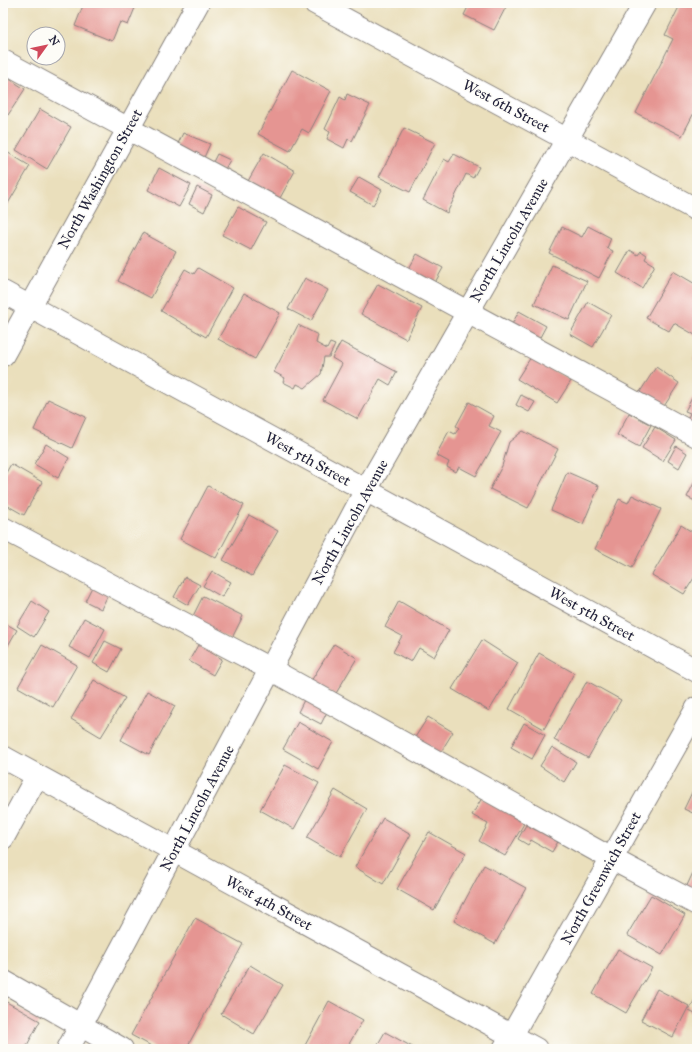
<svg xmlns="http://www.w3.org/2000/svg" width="700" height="1052" viewBox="0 0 700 1052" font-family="'IM FELL Great Primer',serif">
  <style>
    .building { fill: #e59592 }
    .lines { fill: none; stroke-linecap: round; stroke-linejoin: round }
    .minor-casing { stroke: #86807c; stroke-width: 24 }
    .major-casing { stroke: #86807c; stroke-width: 24 }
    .minor { stroke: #fff; stroke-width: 22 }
    .major { stroke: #fff; stroke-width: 22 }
    .labels { text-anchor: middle; stroke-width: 3; stroke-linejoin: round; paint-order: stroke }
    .street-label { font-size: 15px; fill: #22223b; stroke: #fdfcf7 }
  </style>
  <rect width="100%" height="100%" fill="#fdfcf7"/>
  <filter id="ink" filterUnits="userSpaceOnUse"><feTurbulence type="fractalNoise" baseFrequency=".025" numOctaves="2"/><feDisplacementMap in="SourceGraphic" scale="8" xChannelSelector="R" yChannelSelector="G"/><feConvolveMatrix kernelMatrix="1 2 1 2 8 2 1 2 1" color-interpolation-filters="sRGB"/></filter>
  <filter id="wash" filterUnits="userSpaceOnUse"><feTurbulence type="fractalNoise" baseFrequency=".012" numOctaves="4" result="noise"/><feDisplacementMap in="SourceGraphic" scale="16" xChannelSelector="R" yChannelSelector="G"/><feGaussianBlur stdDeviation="0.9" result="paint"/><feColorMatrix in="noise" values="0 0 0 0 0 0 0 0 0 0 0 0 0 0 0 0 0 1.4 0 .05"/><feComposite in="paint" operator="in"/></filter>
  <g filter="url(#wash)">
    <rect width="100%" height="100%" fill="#eadfbc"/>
    <g id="blocks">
      <g class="building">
        <polygon points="3,3 9,3 3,15"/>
        <polygon points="84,3 137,3 128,25 120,22 112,41 75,26"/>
        <polygon points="470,3 508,3 494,30 464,15"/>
        <polygon points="681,3 697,3 697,107 682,136 636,113 673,39 665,35"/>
        <polygon points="292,70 331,91 309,133 302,129 290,151 258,134"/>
        <polygon points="3,75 25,89 8,115 3,112"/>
        <polygon points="347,94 370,105 352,141 348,139 344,148 327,139 330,132 325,129 340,97 345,100"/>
        <polygon points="40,109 71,127 47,169 16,150"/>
        <polygon points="404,128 435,143 410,192 379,177"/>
        <polygon points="183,133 210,144 202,162 175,150"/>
        <polygon points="5,151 30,166 3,212 3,153"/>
        <polygon points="264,153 295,171 280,198 248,181"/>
        <polygon points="217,154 230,160 224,171 211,166"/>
        <polygon points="454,154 479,167 473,178 466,174 447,213 423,200 444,159 449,162"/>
        <polygon points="159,168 191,185 179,207 148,190"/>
        <polygon points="359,177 382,190 373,205 350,192"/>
        <polygon points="197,187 212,195 204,212 189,204"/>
        <polygon points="238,207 266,222 251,250 222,235"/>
        <polygon points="588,226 611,238 607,248 613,251 599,278 549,253 562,227 582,237"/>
        <polygon points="143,233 176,251 151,298 118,281"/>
        <polygon points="630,250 638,255 641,251 647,255 645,259 655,265 642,288 617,273"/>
        <polygon points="417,254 443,268 432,288 406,274"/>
        <polygon points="552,265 587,281 569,320 534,304"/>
        <polygon points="198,268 233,288 206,337 161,311 185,269 194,274"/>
        <polygon points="673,271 697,285 697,331 695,335 674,323 669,331 646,318"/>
        <polygon points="305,278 328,290 311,321 288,309"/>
        <polygon points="378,284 422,308 406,339 361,314"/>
        <polygon points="244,293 280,313 255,359 218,339"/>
        <polygon points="588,302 611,315 593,347 570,334"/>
        <polygon points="519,311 546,326 538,341 511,326"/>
        <polygon points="298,325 318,335 316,343 327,349 330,343 335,345 329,357 324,357 321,374 305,388 297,384 295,388 283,382 285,378 274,372"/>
        <polygon points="341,342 397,372 390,385 380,379 358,419 323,400 342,364 332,358"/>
        <polygon points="697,352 697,361 693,359"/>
        <polygon points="531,357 571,381 557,403 517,379"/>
        <polygon points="656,367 679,383 661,411 638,395"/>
        <polygon points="521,395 535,402 529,412 516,405"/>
        <polygon points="692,398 697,400 697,429 686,423 690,413 685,411"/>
        <polygon points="48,399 86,417 72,448 34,430"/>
        <polygon points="469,402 494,416 489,426 501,432 476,476 459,467 456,472 447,467 449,462 436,455 449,431 455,434 459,428 456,426"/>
        <polygon points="629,413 651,425 639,447 617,435"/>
        <polygon points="655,427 676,440 663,461 642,448"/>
        <polygon points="523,431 558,449 528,508 490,489 502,466 509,442"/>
        <polygon points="46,444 69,458 58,478 34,464"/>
        <polygon points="676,446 687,453 679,468 668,461"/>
        <polygon points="11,464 42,482 24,515 3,503 3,478"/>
        <polygon points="567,472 599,486 583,524 551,510"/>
        <polygon points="697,477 697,502 687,497"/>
        <polygon points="208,486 244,505 216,558 180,539"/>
        <polygon points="632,495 661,509 632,568 595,549 619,499 628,503"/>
        <polygon points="249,515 278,531 252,576 223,560"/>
        <polygon points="681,525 697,535 697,573 684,594 652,575"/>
        <polygon points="212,571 231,582 222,597 203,586"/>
        <polygon points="185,577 200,585 188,605 174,597"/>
        <polygon points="92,587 108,595 101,609 85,601"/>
        <polygon points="203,596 243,616 231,640 191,620"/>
        <polygon points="32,601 49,612 34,637 17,626"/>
        <polygon points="399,601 449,630 434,657 419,648 411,662 393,652 402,636 385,627"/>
        <polygon points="84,618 105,629 90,658 69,647"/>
        <polygon points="3,622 17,630 3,654"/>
        <polygon points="482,640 518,663 489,711 452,689"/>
        <polygon points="105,641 121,649 109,672 93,663"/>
        <polygon points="334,644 357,658 335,695 311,681"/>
        <polygon points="42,645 77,665 53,707 18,687"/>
        <polygon points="198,645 222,659 213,675 189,661"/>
        <polygon points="539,653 574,673 544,729 509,709"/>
        <polygon points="94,680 125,698 101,737 71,719"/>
        <polygon points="587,681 621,700 588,758 554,740"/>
        <polygon points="147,691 175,706 149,755 121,740"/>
        <polygon points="305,698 328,710 321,724 298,712"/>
        <polygon points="428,717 453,732 439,755 414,739"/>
        <polygon points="298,722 333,742 318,769 283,749"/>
        <polygon points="524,723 545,735 532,759 511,747"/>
        <polygon points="552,747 576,762 564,782 540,766"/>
        <polygon points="285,765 319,783 294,829 260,810"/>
        <polygon points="695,786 697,787 697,815 684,809"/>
        <polygon points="335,790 367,809 340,857 307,838"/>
        <polygon points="482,798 525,822 505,856 479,841 488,824 472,815"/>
        <polygon points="383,818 411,834 383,884 355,867"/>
        <polygon points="526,825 536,830 539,826 560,838 552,852 531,840 528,845 518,839"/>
        <polygon points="429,832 466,853 434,910 397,889"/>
        <polygon points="697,864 697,898 684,892"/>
        <polygon points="484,865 526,888 495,944 454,921"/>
        <polygon points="651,895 685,915 662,955 627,935"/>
        <polygon points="195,918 243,944 186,1049 157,1049 131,1035"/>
        <polygon points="618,949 652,968 626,1013 593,994"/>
        <polygon points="250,965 283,985 254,1034 221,1014"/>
        <polygon points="657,989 689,1006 673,1037 641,1020"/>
        <polygon points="697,995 697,1015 689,1011"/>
        <polygon points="3,1000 40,1021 25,1049 3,1049"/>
        <polygon points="329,1001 363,1020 346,1049 303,1049"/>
        <polygon points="385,1032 416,1049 375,1049"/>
      </g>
    </g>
  </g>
  <g filter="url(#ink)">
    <use href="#blocks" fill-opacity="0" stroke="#86807c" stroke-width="1"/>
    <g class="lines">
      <g class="minor-casing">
        <g id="minor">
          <polyline points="315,3 697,210"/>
          <polyline points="3,61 697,436"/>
          <polyline points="3,292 697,671"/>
          <polyline points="3,355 198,3"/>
          <polyline points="3,528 270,669 612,859 697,904"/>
          <polyline points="3,838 37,776"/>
          <polyline points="3,981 122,1049"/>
          <polyline points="68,1049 366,490 645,3"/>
          <polyline points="504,1049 697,708"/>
        </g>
      </g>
      <g class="major-casing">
        <polyline id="major" points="3,757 536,1049"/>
      </g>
      <use href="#minor" class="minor"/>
      <use href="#major" class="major"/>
    </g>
  </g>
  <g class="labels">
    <g class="street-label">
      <text transform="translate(506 106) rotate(28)" y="5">West 6th Street</text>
      <text transform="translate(100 179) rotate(-61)" y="5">North Washington Street</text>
      <text transform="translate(509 240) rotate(-60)" y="5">North Lincoln Avenue</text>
      <text transform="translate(308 459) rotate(29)" y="5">West 5th Street</text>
      <text transform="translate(350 522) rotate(-61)" y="5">North Lincoln Avenue</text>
      <text transform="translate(592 614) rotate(29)" y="5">West 5th Street</text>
      <text transform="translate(197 808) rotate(-62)" y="5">North Lincoln Avenue</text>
      <text transform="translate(601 878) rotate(-61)" y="5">North Greenwich Street</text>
      <text transform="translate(269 903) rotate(29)" y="5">West 4th Street</text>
    </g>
  </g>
  <rect width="700" height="1052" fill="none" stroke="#fdfcf7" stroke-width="16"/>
  <g transform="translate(46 46) rotate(57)"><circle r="19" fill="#fdfcf7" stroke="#a5a5ac"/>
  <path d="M0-3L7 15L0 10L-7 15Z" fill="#d1495b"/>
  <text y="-6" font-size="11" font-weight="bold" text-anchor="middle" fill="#22223b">N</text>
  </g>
</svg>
